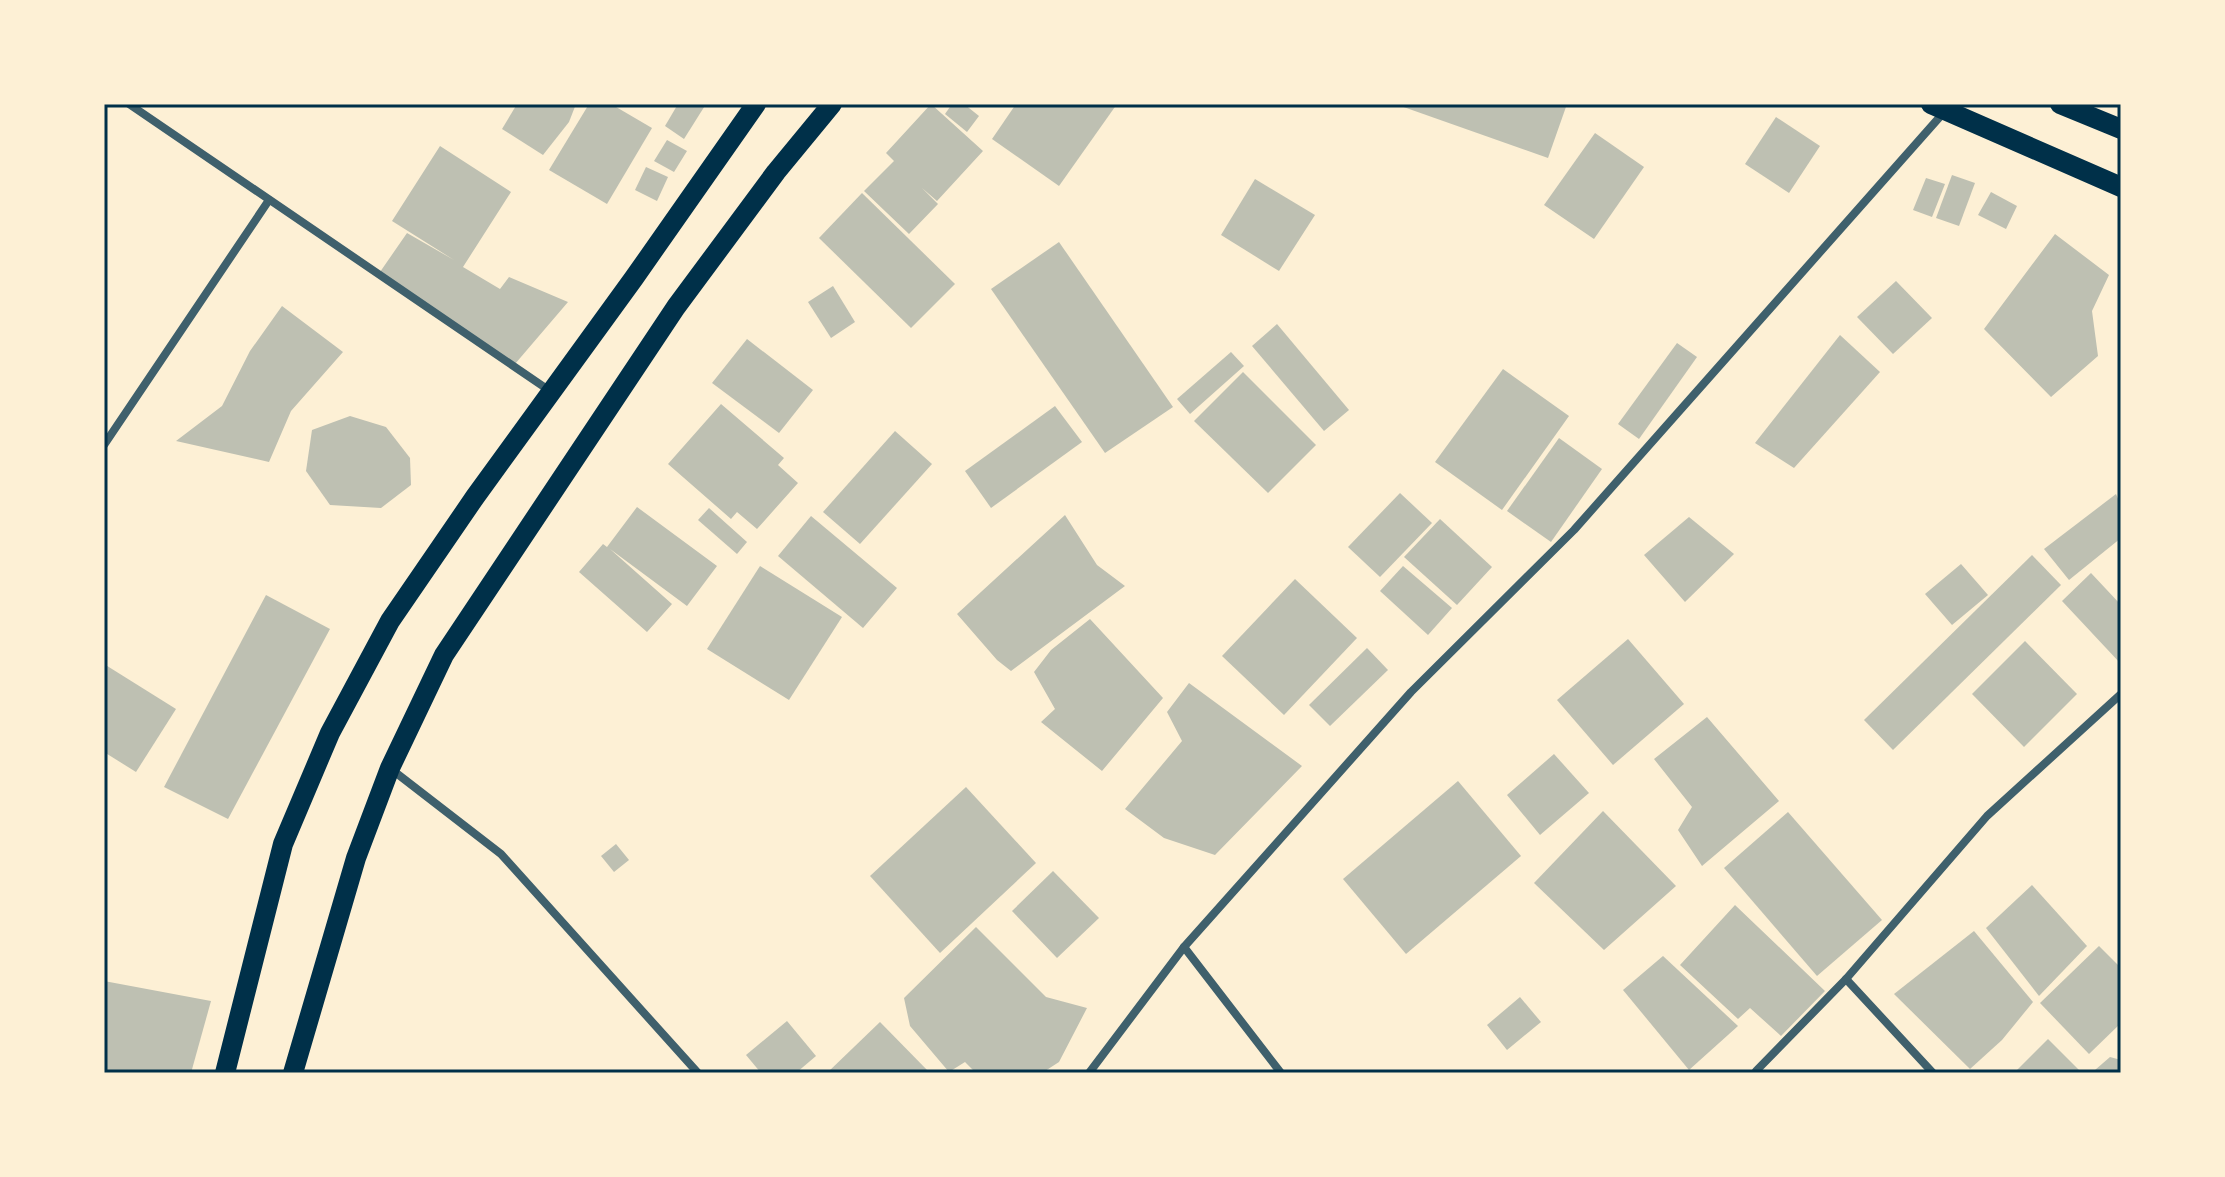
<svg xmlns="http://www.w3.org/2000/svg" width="2225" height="1177" viewBox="0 0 2225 1177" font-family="'Source Sans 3',sans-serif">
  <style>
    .building { fill: #bec0b2 }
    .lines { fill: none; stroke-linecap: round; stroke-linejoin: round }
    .minor { stroke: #3f606c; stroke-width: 8 }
    .primary { stroke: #003049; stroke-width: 20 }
    .neatline { fill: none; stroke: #003049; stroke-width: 3 }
  </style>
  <rect width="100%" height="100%" fill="#fdf0d5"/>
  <g class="building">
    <polygon points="517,104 576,104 569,122 543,155 502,129"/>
    <polygon points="589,104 611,104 652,128 607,204 549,170"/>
    <polygon points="678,104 706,104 684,139 665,126"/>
    <polygon points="931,104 983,151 937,201 922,188 938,204 909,234 864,191 894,161 886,153"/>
    <polygon points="952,104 964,104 979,116 967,132 945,114"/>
    <polygon points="1016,104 1117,104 1059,186 992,139"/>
    <polygon points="1395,104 1567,104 1548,158"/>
    <polygon points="1776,117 1820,146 1789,193 1745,164"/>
    <polygon points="1595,133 1644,167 1594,239 1544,205"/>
    <polygon points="667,140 687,151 674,172 654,161"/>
    <polygon points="440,146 511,192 463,267 500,289 509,277 568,302 515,364 380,272 407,233 454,260 392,221"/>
    <polygon points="646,167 668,177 657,201 635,190"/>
    <polygon points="1952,175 1975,183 1959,226 1936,218"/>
    <polygon points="1926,178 1945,184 1932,217 1913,210"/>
    <polygon points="1255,179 1315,215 1279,271 1221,235"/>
    <polygon points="1991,192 2017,206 2006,229 1978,215"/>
    <polygon points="862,193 955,284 911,328 819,238"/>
    <polygon points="2055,234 2109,275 2092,311 2098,356 2051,397 1984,329"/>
    <polygon points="1059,242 1173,407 1105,453 991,289"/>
    <polygon points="1896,281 1932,318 1893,354 1857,317"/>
    <polygon points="833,286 855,322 831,338 808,302"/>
    <polygon points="282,306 343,352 291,411 269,462 176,441 222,406 250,351"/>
    <polygon points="1277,324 1349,410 1324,431 1252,346"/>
    <polygon points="1840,335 1880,372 1794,468 1755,443"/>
    <polygon points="747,339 813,390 779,433 712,383"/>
    <polygon points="1677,343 1697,357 1639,439 1618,424"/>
    <polygon points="1231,352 1244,366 1190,414 1177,399"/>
    <polygon points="1503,369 1569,416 1502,510 1435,462"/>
    <polygon points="1243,372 1316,445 1268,493 1194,421"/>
    <polygon points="721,404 784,458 778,465 798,483 757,529 737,512 731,519 668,464"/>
    <polygon points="1055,406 1082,442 991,508 965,471"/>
    <polygon points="350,416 386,427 410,458 411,485 381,508 330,505 306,471 312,430"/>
    <polygon points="895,431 932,464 860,544 823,512"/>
    <polygon points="1559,438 1602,469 1551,542 1507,511"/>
    <polygon points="1400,493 1432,523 1380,577 1348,547"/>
    <polygon points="2116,494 2121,506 2121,538 2069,580 2044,549"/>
    <polygon points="637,507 717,566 687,606 610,549 672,604 647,632 579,572 603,544 607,547"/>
    <polygon points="709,508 747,542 737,554 698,520"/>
    <polygon points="1065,515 1097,565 1125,586 1011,671 997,660 957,614"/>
    <polygon points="811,516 897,588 863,628 778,556"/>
    <polygon points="1689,517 1734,554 1685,602 1644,555"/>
    <polygon points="1440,519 1492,567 1457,605 1404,557"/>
    <polygon points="2032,555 2061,585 1893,750 1864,720"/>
    <polygon points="1961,564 1988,595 1952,625 1925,594"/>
    <polygon points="760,566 842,617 789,700 707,649"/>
    <polygon points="1403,566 1452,608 1428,635 1380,591"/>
    <polygon points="2091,573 2121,605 2121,664 2062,601"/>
    <polygon points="1295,579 1357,638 1284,715 1222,656"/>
    <polygon points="266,595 330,629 228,819 164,787"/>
    <polygon points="1090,619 1163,698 1102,771 1041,722 1055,709 1034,672 1051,650"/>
    <polygon points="1628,639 1684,704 1613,765 1557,700"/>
    <polygon points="2025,641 2077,694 2024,747 1972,694"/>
    <polygon points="1367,648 1388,670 1330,726 1309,705"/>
    <polygon points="104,664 176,709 136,772 104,752"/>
    <polygon points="1189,683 1302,766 1215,855 1164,838 1125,809 1182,741 1167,712"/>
    <polygon points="1707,717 1779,801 1702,866 1678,830 1692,807 1654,759"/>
    <polygon points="1554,754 1589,793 1540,835 1507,795"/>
    <polygon points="1458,781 1521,856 1406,954 1343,879"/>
    <polygon points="966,787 1036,863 940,953 870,876"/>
    <polygon points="1603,811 1676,886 1604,950 1534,883"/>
    <polygon points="1788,812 1882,920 1817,976 1724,868"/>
    <polygon points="616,844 629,860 614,872 601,856"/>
    <polygon points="1053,871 1099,918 1057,958 1012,911"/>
    <polygon points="2032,885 2087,946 2039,996 1986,928"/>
    <polygon points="1735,905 1825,991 1781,1036 1750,1008 1738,1019 1680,965"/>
    <polygon points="976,927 1046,997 1087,1008 1059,1062 1042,1073 976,1073 965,1062 949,1072 910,1026 904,998"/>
    <polygon points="1974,931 2033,1002 2002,1040 1970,1069 1894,994"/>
    <polygon points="2099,946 2121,968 2121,1023 2089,1054 2040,1003"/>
    <polygon points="1663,956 1738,1026 1689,1070 1623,990"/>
    <polygon points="104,981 211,1001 191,1073 104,1073"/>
    <polygon points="1520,997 1541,1022 1507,1050 1487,1025"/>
    <polygon points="787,1021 816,1056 796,1073 761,1073 746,1055"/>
    <polygon points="880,1022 930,1073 827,1073"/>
    <polygon points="2048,1039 2082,1073 2014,1073"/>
    <polygon points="2110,1057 2121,1060 2121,1073 2097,1073 2095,1070"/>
  </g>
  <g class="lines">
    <g class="minor">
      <polyline points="129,104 550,391"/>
      <polyline points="104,445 269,200"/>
      <polyline points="391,769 501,854 698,1073"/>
      <polyline points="1184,947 1281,1073"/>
      <polyline points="1846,979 1933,1073"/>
      <polyline points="1756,1071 1846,979 1987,816 2121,694"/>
      <polyline points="1089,1073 1184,947 1411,692 1574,530 1945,111"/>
    </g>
    <g class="primary">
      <polyline points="1931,104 2121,187"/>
      <polyline points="2060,104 2121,129"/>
      <polyline points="225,1073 283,844 330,733 390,621 475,497 634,278 756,104"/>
      <polyline points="293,1073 356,858 390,768 444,655 676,307 776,172 832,104"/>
    </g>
  </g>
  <rect width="2225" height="1177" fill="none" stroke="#fdf0d5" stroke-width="212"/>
  <rect x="106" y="106" width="2013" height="965" class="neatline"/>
</svg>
